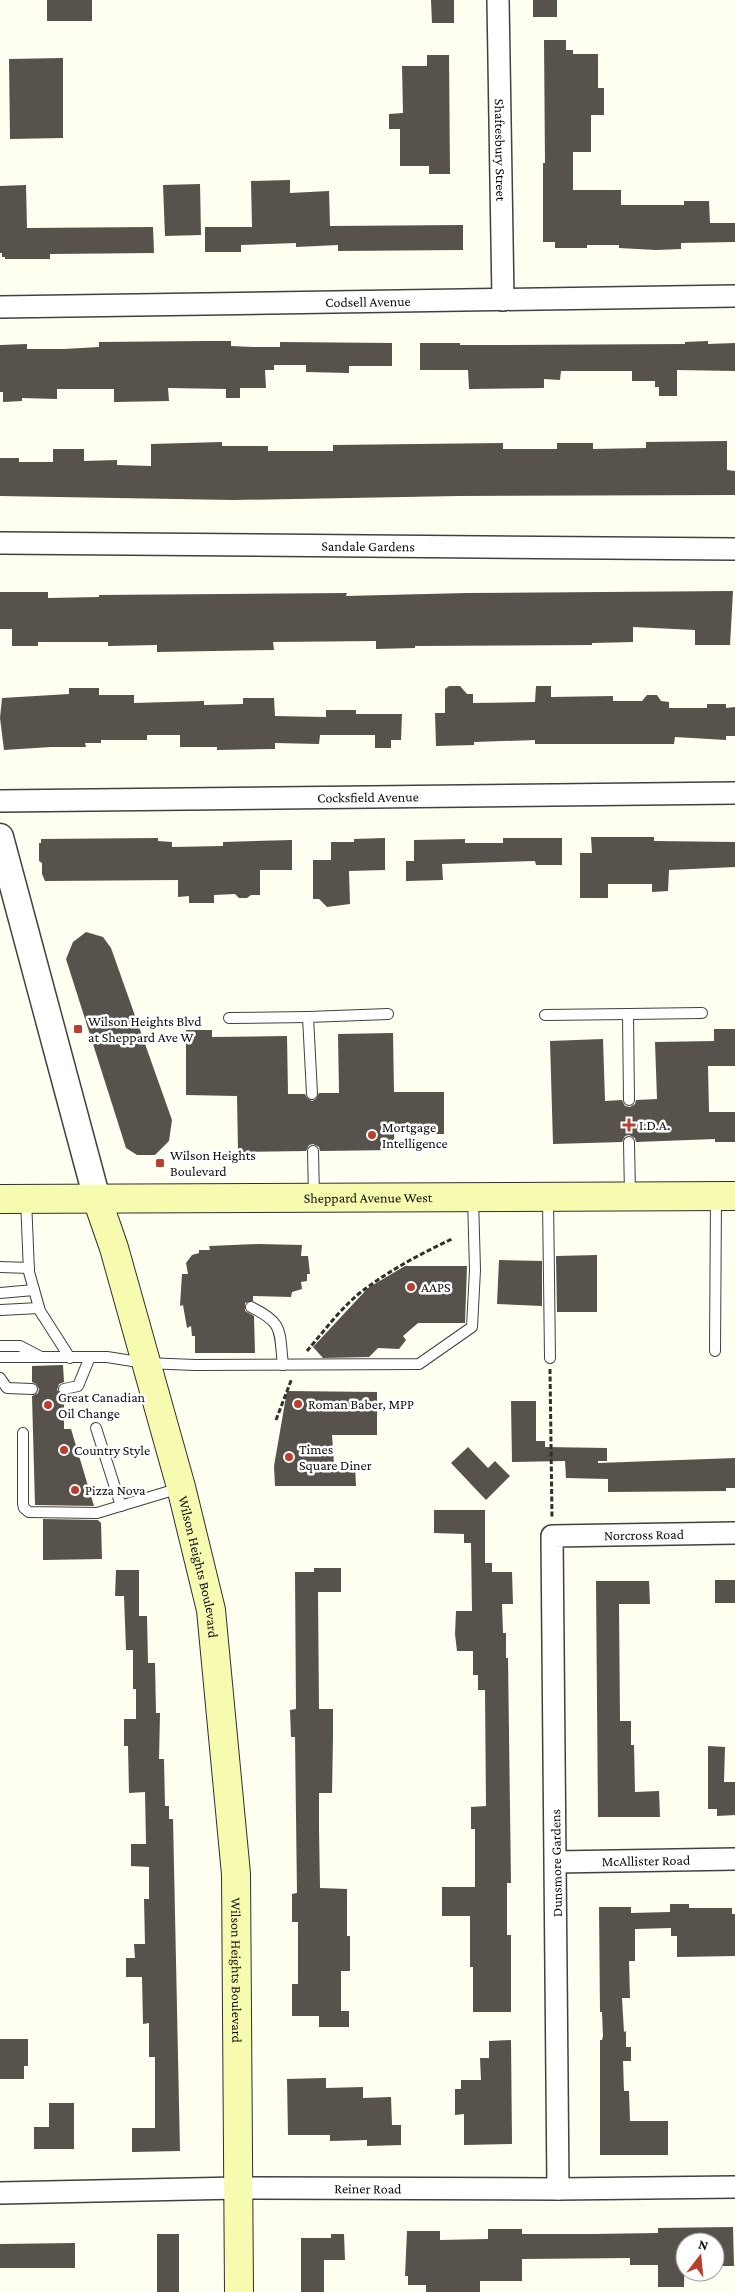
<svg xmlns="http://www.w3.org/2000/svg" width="735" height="2292" viewBox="0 0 735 2292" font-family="'Crimson Pro',serif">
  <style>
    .building { fill: #57524b }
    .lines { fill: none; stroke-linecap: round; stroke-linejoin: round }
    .service-casing { stroke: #414141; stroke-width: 12 }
    .minor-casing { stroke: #414141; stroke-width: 24 }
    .tertiary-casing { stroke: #414141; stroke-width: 29 }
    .secondary-casing { stroke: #303030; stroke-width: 30 }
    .path { stroke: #303030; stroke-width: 3; stroke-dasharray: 5 2.5; stroke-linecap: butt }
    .service { stroke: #fff; stroke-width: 10 }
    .minor { stroke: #fff; stroke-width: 21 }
    .tertiary { stroke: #fff; stroke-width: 26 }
    .secondary { stroke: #f6fbaf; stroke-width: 28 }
    .poi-dot { fill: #b83f2d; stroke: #fff; stroke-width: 2 }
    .labels { text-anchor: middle; stroke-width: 5; stroke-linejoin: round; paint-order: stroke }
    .street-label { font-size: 14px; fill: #0e0e0e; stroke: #fff }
    .poi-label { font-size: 14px; fill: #0e0e0e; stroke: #fff; text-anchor: start }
  </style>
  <rect width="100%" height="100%" fill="#fefef1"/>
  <g class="building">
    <rect x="47" y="0" width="45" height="21"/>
    <polygon points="431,0 454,0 454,23 432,23"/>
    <rect x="533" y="0" width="24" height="17"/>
    <polygon points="544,40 566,40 566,50 573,50 573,54 598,54 598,88 604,88 604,115 591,115 591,152 573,152 573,190 621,190 621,205 684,205 684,201 709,201 710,223 735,223 735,242 681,243 681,249 656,250 619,248 619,245 587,245 587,248 555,248 555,242 543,242 543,163 545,163"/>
    <polygon points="427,55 449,55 450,174 429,174 429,166 400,166 400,129 389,129 389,114 403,113 402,66 427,66"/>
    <polygon points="63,58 63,138 10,139 9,59"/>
    <polygon points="290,180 290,193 329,191 330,226 463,225 463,250 338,251 338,245 296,247 296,243 241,245 241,252 205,252 205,227 252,227 251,181"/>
    <polygon points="200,184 201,235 165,236 163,185"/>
    <polygon points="26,185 27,228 153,227 154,253 50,254 50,259 5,259 5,257 2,257 2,253 0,253 0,186"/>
    <polygon points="206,341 231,341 231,346 253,347 280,347 280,342 392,343 392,366 349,366 349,373 306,372 306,365 274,365 274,370 265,370 266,388 240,388 240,398 226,398 226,389 168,388 169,401 114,402 114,389 57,389 57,399 22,398 22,401 3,402 3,392 0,392 0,345 27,344 27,349 64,349 99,347 99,342"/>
    <polygon points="708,341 708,344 735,343 735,371 677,370 677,396 659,396 659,387 655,387 655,381 632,381 632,371 561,371 560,380 544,379 544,388 469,389 468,370 420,370 420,343 460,343 460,345 493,345 685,344 685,342"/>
    <polygon points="727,441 727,470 735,471 735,495 458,496 234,500 0,496 0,458 19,458 19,462 53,462 53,449 84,449 84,461 117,460 117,465 151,466 151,444 222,442 222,446 268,446 268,451 333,451 333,445 503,443 503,449 557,449 557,443 593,443 593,449 646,448 646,442"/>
    <polygon points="733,591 730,645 695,645 695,630 633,627 633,642 592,643 592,645 415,646 415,648 376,649 376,641 273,642 274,650 157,652 157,645 108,646 108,642 38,642 38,646 12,646 12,629 0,629 0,592 48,592 48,598 99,597 99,595 347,593 346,596 467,593"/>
    <polygon points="449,686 460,686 467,694 473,694 473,703 535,702 536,686 551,686 551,697 613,696 613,701 642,701 647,695 657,695 661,701 669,702 669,708 707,708 707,704 726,704 726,708 735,707 735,736 726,736 726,740 675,737 674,744 535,744 535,740 474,742 474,745 436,746 435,713 445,713 445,689"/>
    <polygon points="69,688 99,688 99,695 134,695 134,703 204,701 204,705 243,704 243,698 274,698 275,716 326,717 326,710 356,710 356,714 402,714 401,740 391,740 391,748 375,748 375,735 320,735 319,744 275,743 275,749 217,750 217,747 180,747 180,735 147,735 147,740 101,740 101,743 85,743 86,747 51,747 4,750 0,718 2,698 69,694"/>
    <polygon points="591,837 654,837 654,841 735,842 735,867 669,870 668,891 652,892 652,884 608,884 608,898 580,898 580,853 592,853"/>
    <polygon points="158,838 158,841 172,842 172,847 223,846 223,842 292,840 292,870 260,870 260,895 251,895 247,898 239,898 235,894 214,895 214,903 189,903 189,896 178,897 178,880 45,881 42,874 42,863 39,861 39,843 41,843 41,839"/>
    <polygon points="385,838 385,870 349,871 350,904 327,907 319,899 313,899 313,860 331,860 331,842 354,842 354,839"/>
    <polygon points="503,838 562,838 562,865 536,865 535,861 442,864 443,880 406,881 406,861 414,861 414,840 465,839 465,843 503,843"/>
    <polygon points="86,932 103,937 111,948 172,1120 169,1141 155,1155 137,1155 126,1148 66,959 73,942"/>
    <polygon points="714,1029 735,1029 735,1066 708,1066 709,1112 735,1112 735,1142 715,1142 715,1139 636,1142 635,1138 629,1135 625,1136 622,1142 553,1144 550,1041 603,1039 605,1101 622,1100 625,1106 630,1107 635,1104 636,1100 657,1099 655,1042 714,1041"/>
    <polygon points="186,1030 212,1030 212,1037 287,1036 288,1094 305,1094 307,1098 312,1101 316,1099 319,1093 339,1093 338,1034 393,1033 394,1092 444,1092 444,1134 394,1134 395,1150 320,1151 319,1147 313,1144 309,1145 306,1151 238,1152 237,1096 186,1095"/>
    <polygon points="258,1244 302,1245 301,1256 308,1256 310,1274 307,1274 307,1281 301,1282 302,1289 292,1292 291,1297 253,1296 253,1301 245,1303 245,1311 254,1316 255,1353 195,1353 195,1336 192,1336 191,1326 187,1328 183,1305 180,1306 182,1274 188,1274 186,1263 192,1255 199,1253 199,1250 210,1250 209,1246"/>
    <polygon points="597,1255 597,1312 557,1312 556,1256"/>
    <polygon points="499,1260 542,1261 542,1306 497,1304"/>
    <polygon points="405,1266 467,1266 465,1323 418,1323 403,1336 406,1340 399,1349 378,1348 369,1357 323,1358 313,1347 368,1288"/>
    <polygon points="63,1365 64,1382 59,1384 57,1390 64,1396 64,1429 71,1429 94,1506 35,1505 32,1396 38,1393 39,1389 36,1384 32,1382 32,1366"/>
    <polygon points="287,1391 377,1392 377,1435 332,1435 334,1465 355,1465 356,1486 275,1486 274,1466"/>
    <polygon points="511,1401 536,1401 536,1441 545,1441 545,1447 607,1448 607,1461 598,1461 598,1463 735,1458 735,1488 726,1488 726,1491 608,1492 608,1479 566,1478 565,1461 512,1462"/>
    <polygon points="468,1447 488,1468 495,1461 510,1476 486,1500 451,1463"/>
    <polygon points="434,1510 485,1510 485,1563 492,1563 492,1572 512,1572 513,1604 502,1604 503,1633 506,1633 506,1658 508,1658 511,1883 507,1883 507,1935 511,1935 511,2012 473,2012 473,1967 470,1967 470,1916 442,1916 442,1887 475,1887 475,1829 471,1829 471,1807 486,1806 485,1690 478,1690 478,1675 473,1675 473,1651 457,1651 455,1634 456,1611 472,1611 471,1543 464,1543 464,1534 434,1533"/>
    <polygon points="43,1519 98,1520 101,1523 102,1559 43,1560"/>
    <polygon points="314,1568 341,1568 341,1592 318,1592 319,1709 333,1709 333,1737 332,1793 319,1793 319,1829 320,1888 347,1889 347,1936 350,1936 350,1971 341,1971 341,2011 349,2011 349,2027 319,2027 319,2016 292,2016 292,1984 298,1984 298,1922 292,1922 292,1894 297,1893 295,1737 291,1737 290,1710 296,1709 295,1572 314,1572"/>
    <polygon points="116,1570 139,1570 139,1616 147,1616 148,1663 155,1663 156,1713 160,1713 159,1759 164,1759 165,1806 169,1806 169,1819 173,1819 180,2151 132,2152 132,2128 155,2128 155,2057 149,2057 149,2023 143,2024 142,1977 126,1977 126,1958 135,1958 134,1944 145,1944 144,1899 149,1899 149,1867 131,1866 131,1844 146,1844 145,1792 129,1793 128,1746 124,1746 124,1719 136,1719 136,1689 133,1689 133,1650 126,1650 124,1596 115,1596"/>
    <rect x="715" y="1580" width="20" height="23"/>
    <polygon points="596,1581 649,1581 650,1604 619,1604 620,1721 631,1721 631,1745 634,1745 635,1792 659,1791 660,1817 598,1817"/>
    <polygon points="708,1746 725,1747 724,1782 735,1782 735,1815 717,1816 717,1809 708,1809"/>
    <polygon points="670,1904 689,1904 689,1908 732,1908 732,1914 735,1914 735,1956 677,1957 677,1936 671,1936 671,1928 635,1929 635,1961 629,1961 630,1998 622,1998 624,2032 626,2031 626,2047 631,2047 631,2061 623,2061 624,2091 629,2091 630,2121 668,2121 668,2155 600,2155 600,2040 602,2040 603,2036 602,2012 600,2012 599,1907 631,1907 631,1913 670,1912"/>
    <polygon points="0,2039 28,2039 28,2066 24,2066 24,2079 0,2079"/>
    <polygon points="511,2040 512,2144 464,2145 464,2114 455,2115 455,2089 461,2089 461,2080 481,2080 480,2058 489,2058 489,2041"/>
    <polygon points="326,2078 326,2088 363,2087 363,2098 391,2097 392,2125 401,2125 401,2145 367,2146 367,2140 330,2141 330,2135 288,2135 287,2079"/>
    <polygon points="49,2103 74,2103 74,2149 34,2149 34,2127 49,2127"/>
    <polygon points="733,2227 734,2266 719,2266 719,2256 715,2256 715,2242 685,2242 684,2287 658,2287 658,2265 630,2265 630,2258 522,2259 522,2281 480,2281 480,2292 426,2292 426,2285 408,2285 408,2276 405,2276 407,2231 440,2231 440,2240 488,2239 488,2229 522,2229 522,2234 593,2234 658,2233 658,2228"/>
    <rect x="157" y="2234" width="22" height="58"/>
    <polygon points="331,2234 344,2234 345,2260 324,2260 324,2292 301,2292 301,2238 331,2238"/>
    <polygon points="75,2243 75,2268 0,2268 0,2244"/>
  </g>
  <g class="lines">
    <g class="service-casing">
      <g id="service">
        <polyline points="545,1015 628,1014"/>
        <polyline points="229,1018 308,1017"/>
        <polyline points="312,1094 308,1017 388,1014"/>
        <polyline points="629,1100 628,1014 702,1013"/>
        <polyline points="629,1142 630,1195"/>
        <polyline points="313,1151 314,1197"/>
        <polyline points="26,1199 29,1272 40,1311 70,1358"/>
        <polyline points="548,1199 550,1358"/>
        <polyline points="0,1267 29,1268"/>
        <polyline points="0,1293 34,1290"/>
        <path d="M251,1307C284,1323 279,1330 283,1365"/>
        <polyline points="1,1310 39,1308"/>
        <polyline points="0,1346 20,1346 41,1357"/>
        <polyline points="715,1351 716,1197"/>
        <polyline points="0,1357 107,1357 145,1363 195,1365 419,1364 472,1327 475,1270 473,1198"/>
        <polyline points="0,1378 7,1388 32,1389"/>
        <polyline points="64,1389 78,1386 90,1357"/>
        <polyline points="96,1428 121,1506"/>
        <polyline points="23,1433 23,1504 24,1508 29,1512 97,1513 180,1488"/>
      </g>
    </g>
    <g class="minor-casing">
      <g id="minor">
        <path id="s1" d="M498,0L503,300"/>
        <path id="s2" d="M0,307L735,296"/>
        <path id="s3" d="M0,543L735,549"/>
        <path id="s4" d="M0,801L735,793"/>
        <path id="s5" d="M556,1862L735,1859"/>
        <path id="s6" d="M558,2189L552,1536L735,1533"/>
        <path id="s7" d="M0,2193L238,2188L558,2189L735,2187"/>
      </g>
    </g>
    <g class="tertiary-casing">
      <polyline id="tertiary" points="0,837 97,1199"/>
    </g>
    <g class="secondary-casing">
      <g id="secondary">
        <path id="s8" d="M0,1199L735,1196"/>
        <path id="s9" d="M97,1199L114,1248L181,1487L211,1610L236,1874L239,2292"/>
      </g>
    </g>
    <g class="path">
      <path d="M307,1351C324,1331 344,1304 365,1289C392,1269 422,1253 452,1239"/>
      <polyline points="550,1369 552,1518"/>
      <polyline points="276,1420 292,1378"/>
    </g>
    <use href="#service" class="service"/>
    <use href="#minor" class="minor"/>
    <use href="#tertiary" class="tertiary"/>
    <use href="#secondary" class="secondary"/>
  </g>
  <g class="poi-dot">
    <rect x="73" y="1024" width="10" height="10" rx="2.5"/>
    <path d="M626.5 1117.5h5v5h5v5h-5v5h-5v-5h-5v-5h5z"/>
    <circle cx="372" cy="1135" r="5"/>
    <rect x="155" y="1158" width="10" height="10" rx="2.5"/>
    <circle cx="411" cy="1287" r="5"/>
    <circle cx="298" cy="1404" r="5"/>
    <circle cx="48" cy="1405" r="5"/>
    <circle cx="64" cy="1450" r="5"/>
    <circle cx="289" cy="1457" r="5"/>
    <circle cx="75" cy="1490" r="5"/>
  </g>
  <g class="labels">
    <g class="street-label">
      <text dy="5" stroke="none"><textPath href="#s1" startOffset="150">Shaftesbury Street</textPath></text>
      <text dy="5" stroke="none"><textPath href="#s2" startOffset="368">Codsell Avenue</textPath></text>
      <text dy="5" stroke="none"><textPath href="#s3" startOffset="368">Sandale Gardens</textPath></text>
      <text dy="5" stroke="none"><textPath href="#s4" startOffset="368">Cocksfield Avenue</textPath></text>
      <text dy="5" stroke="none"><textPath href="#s8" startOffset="368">Sheppard Avenue West</textPath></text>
      <text dy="5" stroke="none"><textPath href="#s6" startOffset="745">Norcross Road</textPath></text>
      <text dy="5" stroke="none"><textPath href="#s9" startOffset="382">Wilson Heights Boulevard</textPath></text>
      <text dy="5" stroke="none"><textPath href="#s5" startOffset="90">McAllister Road</textPath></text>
      <text transform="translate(556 1863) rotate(-91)" y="5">Dunsmore Gardens</text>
      <text dy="5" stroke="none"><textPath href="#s9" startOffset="788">Wilson Heights Boulevard</textPath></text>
      <text dy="5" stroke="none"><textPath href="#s7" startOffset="368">Reiner Road</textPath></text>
    </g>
    <g class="poi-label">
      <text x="88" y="1026">Wilson Heights Blvd<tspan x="88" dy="16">at Sheppard Ave W</tspan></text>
      <text x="639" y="1130">I.D.A.</text>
      <text x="382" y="1132">Mortgage<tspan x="382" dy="16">Intelligence</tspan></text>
      <text x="170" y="1160">Wilson Heights<tspan x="170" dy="16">Boulevard</tspan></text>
      <text x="421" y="1292">AAPS</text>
      <text x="58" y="1402">Great Canadian<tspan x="58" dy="16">Oil Change</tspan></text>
      <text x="308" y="1409">Roman Baber, MPP</text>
      <text x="299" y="1454">Times<tspan x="299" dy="16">Square Diner</tspan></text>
      <text x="74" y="1455">Country Style</text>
      <text x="85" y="1495">Pizza Nova</text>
    </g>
  </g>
  <g transform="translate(700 2257) rotate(16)"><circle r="24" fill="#ffffff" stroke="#9f9f9f"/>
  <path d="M0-4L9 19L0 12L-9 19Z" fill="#b83f2d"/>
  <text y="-8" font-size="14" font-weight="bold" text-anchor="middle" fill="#0e0e0e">N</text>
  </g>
</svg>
